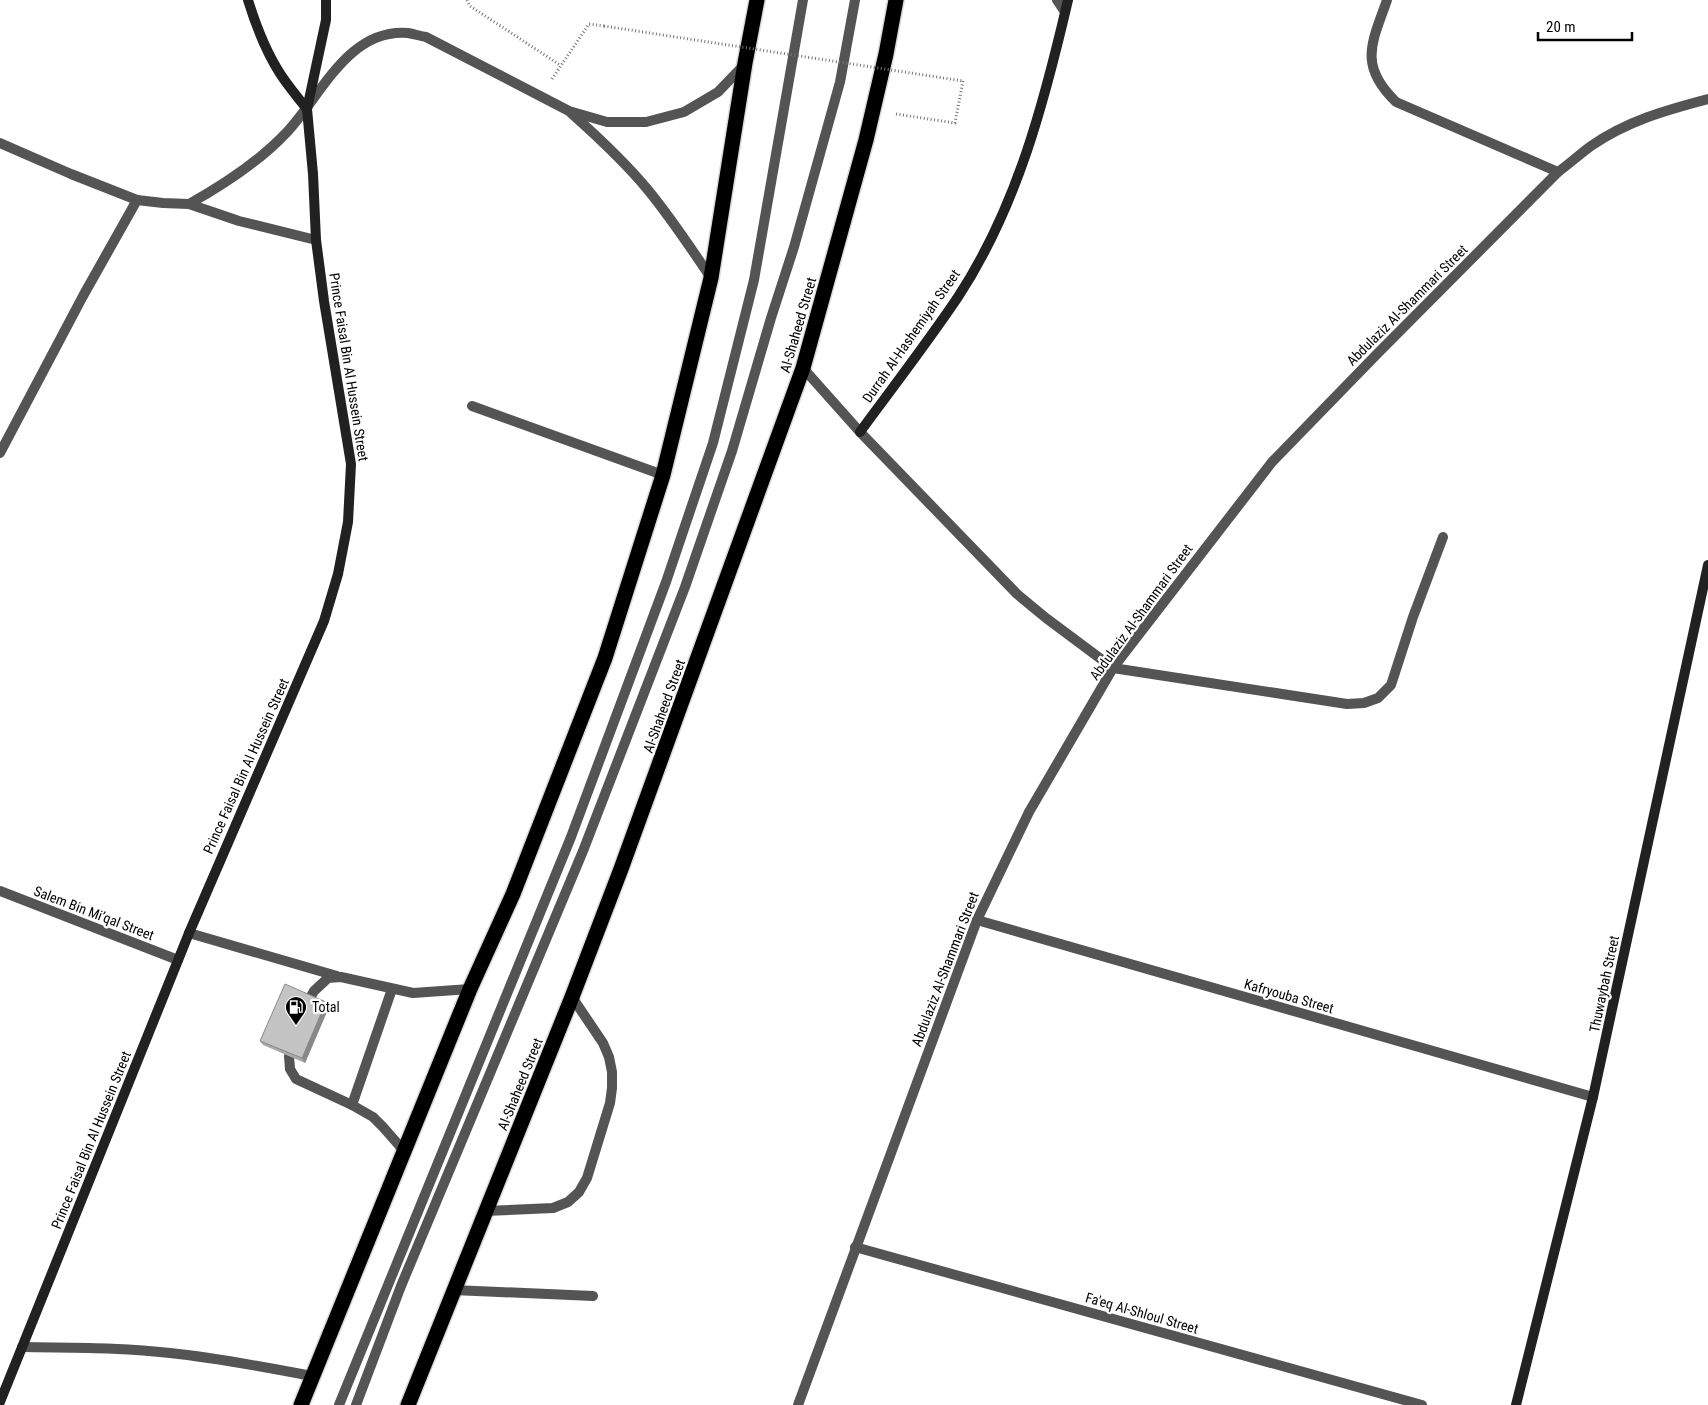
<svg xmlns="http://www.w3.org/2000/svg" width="1708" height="1405" viewBox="0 0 1708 1405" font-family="'Roboto Condensed',sans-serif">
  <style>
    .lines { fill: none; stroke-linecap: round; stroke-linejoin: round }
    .highway-casing { stroke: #dbdbdb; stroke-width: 18 }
    .path { stroke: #767676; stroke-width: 3; stroke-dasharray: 1 2.5; stroke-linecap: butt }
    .lane { stroke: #545454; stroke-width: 10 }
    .street { stroke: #545454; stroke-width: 10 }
    .secondary { stroke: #212121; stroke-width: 10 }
    .highway { stroke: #000; stroke-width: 15 }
    .path-bridge { stroke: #767676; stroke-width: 3; stroke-dasharray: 1 2.5; stroke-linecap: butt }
    .wall { fill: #a9a9a9 }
    .shaded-wall { fill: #898989 }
    .building { fill: #c4c4c4; stroke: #898989 }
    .labels { text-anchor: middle; stroke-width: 4.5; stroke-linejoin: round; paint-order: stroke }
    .street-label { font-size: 14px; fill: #000; stroke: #fff }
    .poi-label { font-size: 14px; fill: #000; stroke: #fff; text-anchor: start }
  </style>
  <rect width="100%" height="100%" fill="#fff"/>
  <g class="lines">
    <g class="highway-casing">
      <g id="highway">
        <polyline points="301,1405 470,989 513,894 605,658 663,475 711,278 745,63 757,0"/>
        <polyline points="408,1405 572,997 621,869 803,368 866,140 886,54 896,0"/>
      </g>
    </g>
    <g class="path">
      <polyline points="467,0 470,6 560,65"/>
      <polyline points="552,79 589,24 604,26"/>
      <polyline points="896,114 955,123 963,81"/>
    </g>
    <g class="lane">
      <polyline points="1057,0 1065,12"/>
      <polyline points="472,406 663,475"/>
      <polyline points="189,933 337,976"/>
      <polyline points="310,998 314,991 328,978 341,977 413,993 470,989"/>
      <polyline points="289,1056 290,1069 296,1079 352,1105 373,1117 383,1127 404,1151"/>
      <polyline points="352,1105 392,989"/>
      <polyline points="485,1211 553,1208 568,1202 579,1192 587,1178 610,1103 612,1088 612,1072 609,1057 603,1043 572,997"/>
      <polyline points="453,1290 593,1296"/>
      <polyline points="339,1405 571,837 666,582 713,443 754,280 803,0"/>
      <polyline points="356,1405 401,1286 583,851 685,587 732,451 771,318 794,247 840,82 855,0"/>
    </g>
    <g class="street">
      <path d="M1387,0C1372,43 1358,65 1396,102L1558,172"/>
      <path d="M571,113C598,137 625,162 648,190C671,218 691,248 711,278"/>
      <polyline points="0,143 71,174 137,200 163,203 189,204 239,221 316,240"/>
      <path d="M189,204C225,184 259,162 287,132C321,96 348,28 408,33C414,34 420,36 426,37L569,111L607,122H646L684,112L718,92L745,64"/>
      <polyline points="803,368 860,432 1017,594 1046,618 1113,668 1347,704 1364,703 1378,698 1391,685 1413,617 1443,537"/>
      <polyline points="0,453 83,296 137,200"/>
      <polyline points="0,891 178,960"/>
      <polyline points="977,920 1593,1097"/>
      <polyline points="855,1247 1422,1405"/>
      <path d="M22,1347C71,1348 121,1347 170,1353C218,1358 265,1367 312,1376"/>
      <path d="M798,1405L977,920L1029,812L1113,668L1272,462L1377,354L1558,172C1569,164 1580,154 1591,146C1627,121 1666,110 1708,99"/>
    </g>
    <g class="secondary">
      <path d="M248,0C256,26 266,52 281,75C289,87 298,98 307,109"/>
      <path d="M860,432C893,387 927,343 958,297C1017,207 1044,103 1068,0"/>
      <polyline points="0,1402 189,933 324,621 338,574 348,522 351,464 324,301 316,240 313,174 307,109 326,20 326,0"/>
      <polyline points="1516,1405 1593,1097 1708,565"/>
    </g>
    <use href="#highway" class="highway"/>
    <polyline class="path-bridge" points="604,26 963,81"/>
  </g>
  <polygon class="wall" points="329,1007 305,1063 263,1045 260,1041"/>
  <polygon class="shaded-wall" points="326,1002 329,1007 305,1063 302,1058"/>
  <polygon class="building" points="285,984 326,1002 302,1058 260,1041"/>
  <defs>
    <g id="fuel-pin" transform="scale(1.125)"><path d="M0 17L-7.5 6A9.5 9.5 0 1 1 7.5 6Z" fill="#000" stroke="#fff"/><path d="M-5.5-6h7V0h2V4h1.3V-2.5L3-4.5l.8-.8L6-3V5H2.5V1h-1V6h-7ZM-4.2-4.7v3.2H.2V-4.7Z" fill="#fff"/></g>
  </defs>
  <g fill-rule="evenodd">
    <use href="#fuel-pin" x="296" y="1007"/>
  </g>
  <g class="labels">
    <g class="street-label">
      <text transform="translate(1407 305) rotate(-45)" y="5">Abdulaziz Al-Shammari Street</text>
      <text transform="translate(798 325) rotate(-74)" y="5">Al-Shaheed Street</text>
      <text transform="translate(911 336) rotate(-55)" y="5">Durrah Al-Hashemiyah Street</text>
      <text transform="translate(349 367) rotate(81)" y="5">Prince Faisal Bin Al Hussein Street</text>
      <text transform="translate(1141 612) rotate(-54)" y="5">Abdulaziz Al-Shammari Street</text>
      <text transform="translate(664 706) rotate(-70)" y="5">Al-Shaheed Street</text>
      <text transform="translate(246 766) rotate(-66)" y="5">Prince Faisal Bin Al Hussein Street</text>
      <text transform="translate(94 913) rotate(21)" y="5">Salem Bin Mi’qal Street</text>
      <text transform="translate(945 969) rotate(-69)" y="5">Abdulaziz Al-Shammari Street</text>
      <text transform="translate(1604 984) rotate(-78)" y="5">Thuwaybah Street</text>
      <text transform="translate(1289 996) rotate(16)" y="5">Kafryouba Street</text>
      <text transform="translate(520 1084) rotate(-68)" y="5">Al-Shaheed Street</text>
      <text transform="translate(91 1140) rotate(-68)" y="5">Prince Faisal Bin Al Hussein Street</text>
      <text transform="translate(1142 1313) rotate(16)" y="5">Fa'eq Al-Shloul Street</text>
    </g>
    <g class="poi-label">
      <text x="312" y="1012">Total</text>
    </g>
  </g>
  <path d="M1538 32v8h94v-8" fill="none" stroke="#000000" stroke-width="2.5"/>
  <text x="1546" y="32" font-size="15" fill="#000000" stroke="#ffffff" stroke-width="4" paint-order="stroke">20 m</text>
</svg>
